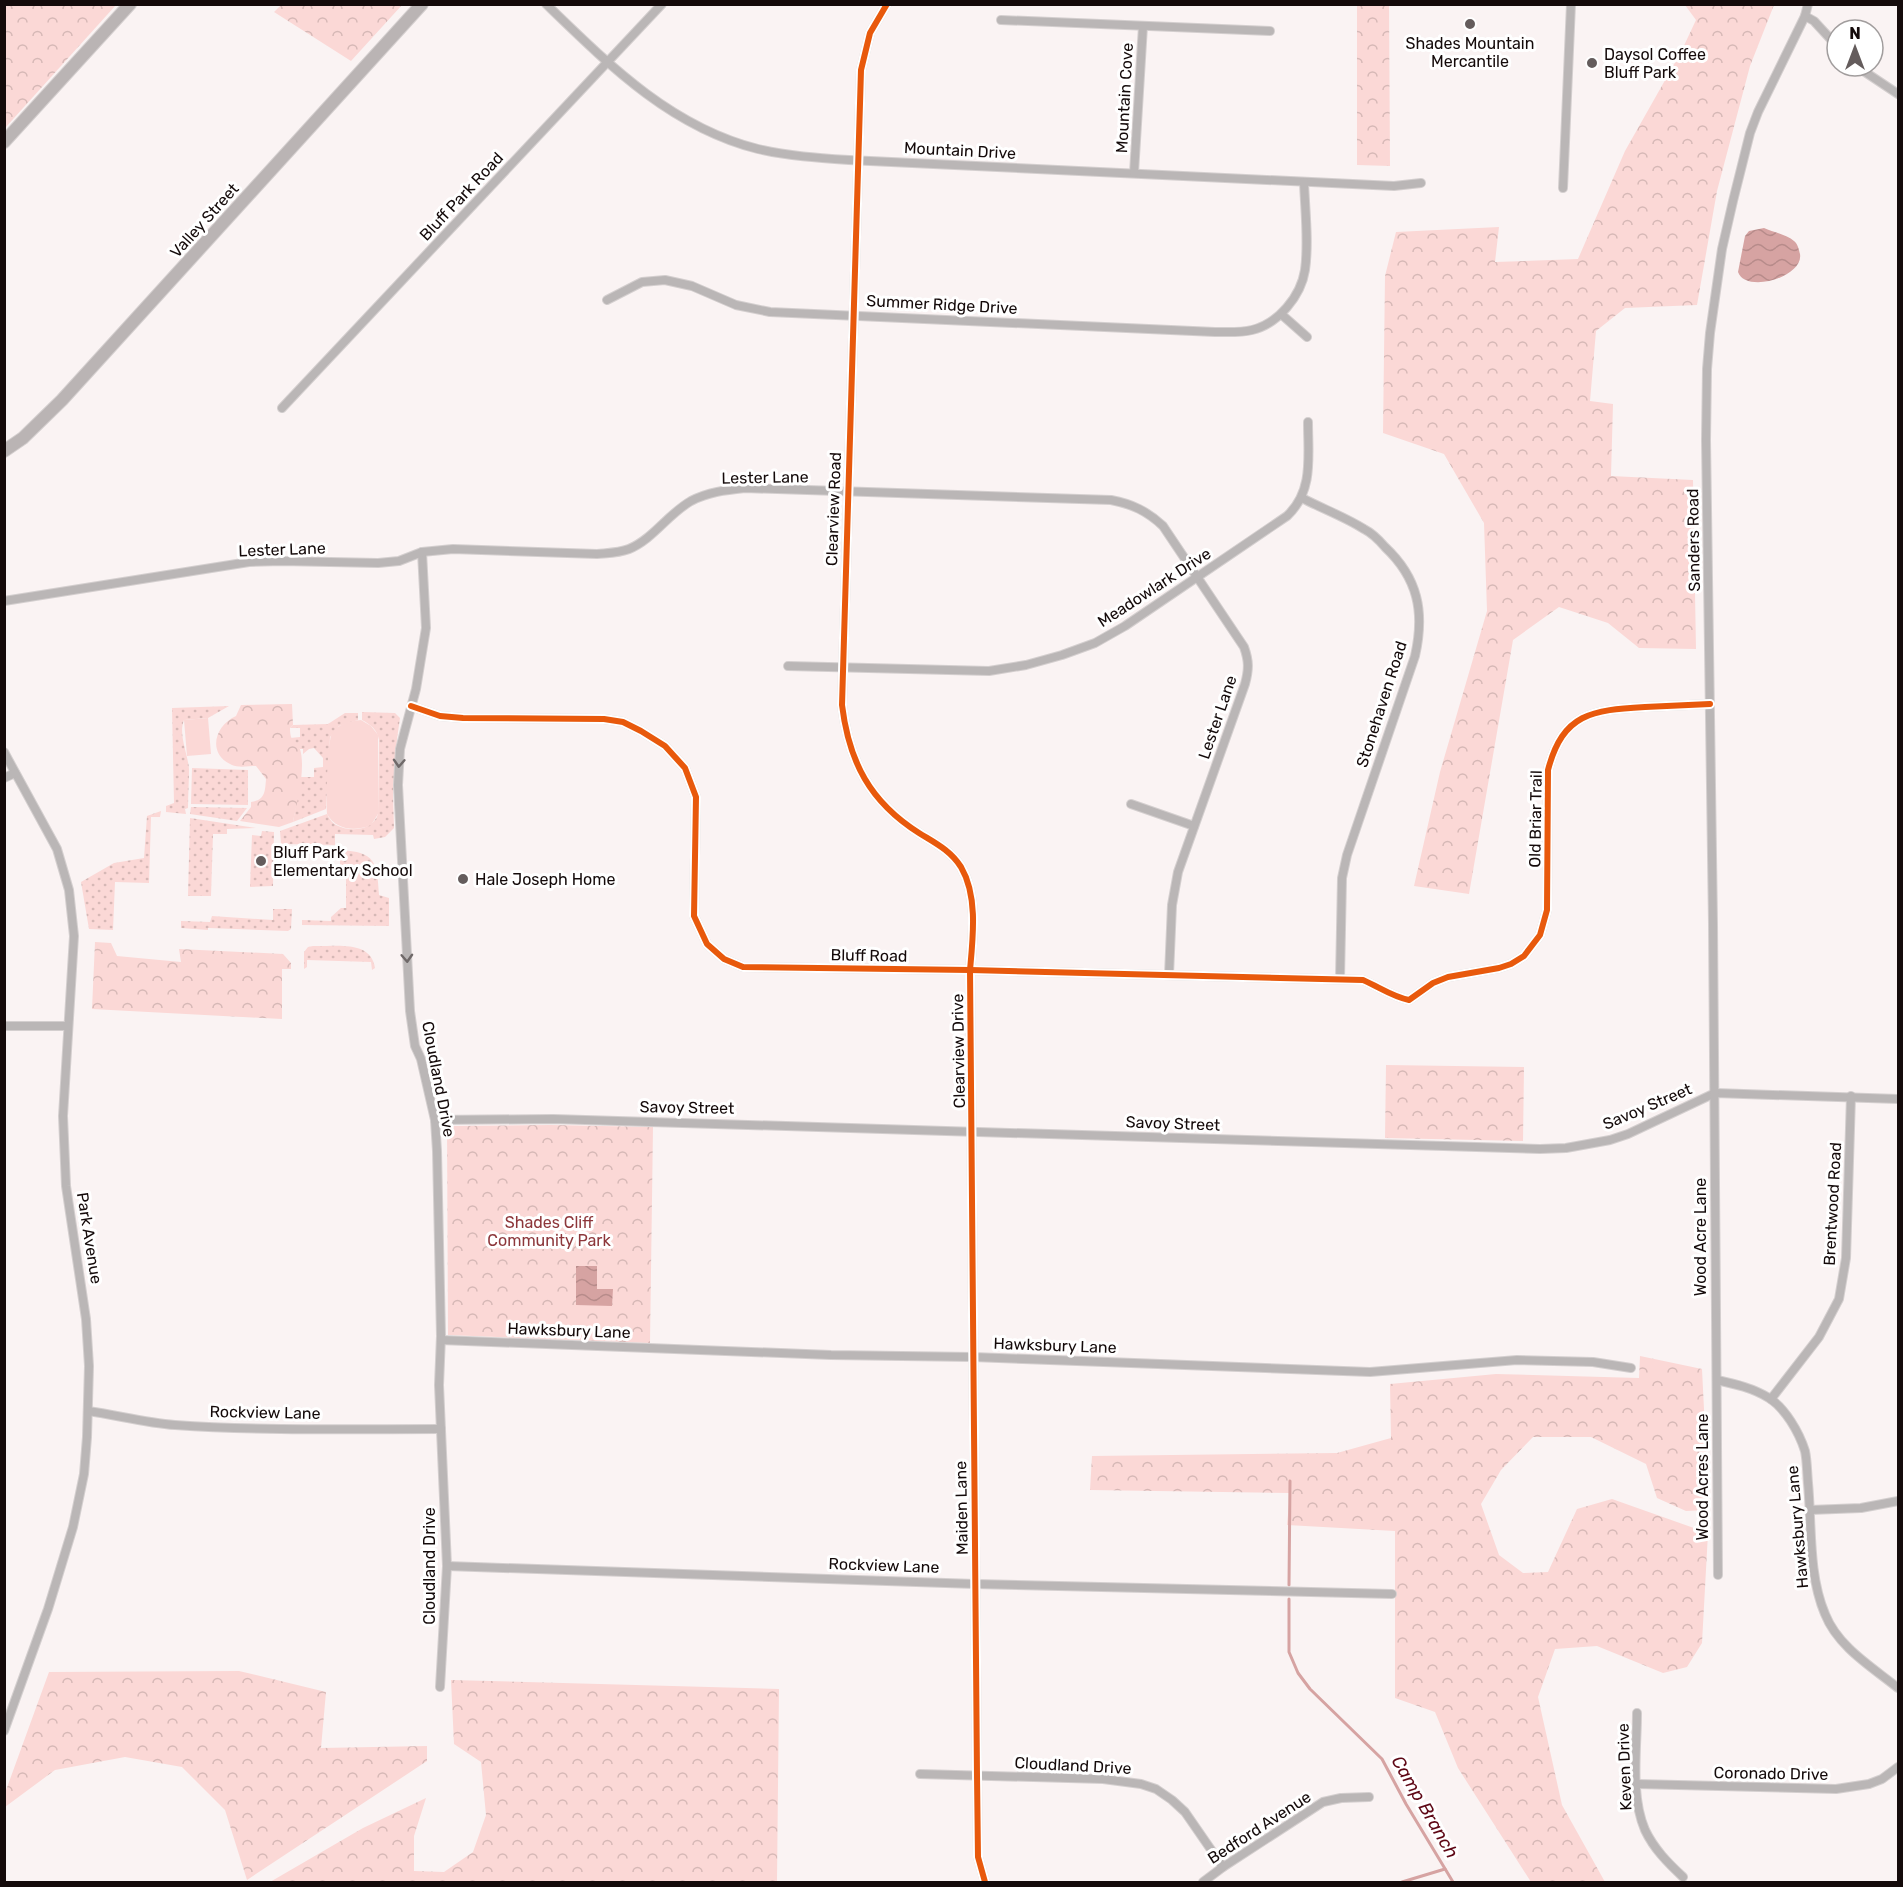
<svg xmlns="http://www.w3.org/2000/svg" width="1903" height="1887" viewBox="0 0 1903 1887" font-family="Rubik,sans-serif">
  <style>
    .grass { fill: url(#grass-dots) }
    .forest { fill: url(#forest-crowns) }
    .pitch { fill: #fbd8d6 }
    .water { fill: url(#water-waves) }
    .lines { fill: none; stroke-linecap: round; stroke-linejoin: round }
    .stream { stroke: #d6a3a2; stroke-width: 3 }
    .street-casing { stroke: #d4cfcf; stroke-width: 10 }
    .secondary-casing { stroke: #d4cfcf; stroke-width: 14 }
    .street { stroke: #bab6b6; stroke-width: 8 }
    .secondary { stroke: #bab4b4; stroke-width: 12 }
    .cycleway-casing { stroke: #fff; stroke-width: 10 }
    .cycleway { stroke: #e8590c; stroke-width: 6 }
    .oneway { stroke: #6f6969 }
    .poi-dot { fill: #645c5c; stroke: #fff; stroke-width: 2 }
    .labels { text-anchor: middle; stroke-width: 6; stroke-linejoin: round; paint-order: stroke }
    .poi-label { font-size: 16px; fill: #140a0a; stroke: #fff; text-anchor: start }
    .street-label { font-size: 16px; fill: #140a0a; stroke: #fff }
    .park-label { font-size: 16px; fill: #8d373b; stroke: #fff }
    .water-label { font-size: 18px; font-style: italic; fill: #5e0715; stroke: #fff }
  </style>
  <defs>
    <pattern id="grass-dots" width="8" height="8" patternUnits="userSpaceOnUse" patternTransform="scale(1.5)"><rect width="8" height="8" fill="#fbd8d6"/><path d="M2 2h.1M6 6h.1" fill="none" stroke="#d6b8b6" stroke-width="1.8" stroke-linecap="round"/></pattern>
    <pattern id="forest-crowns" width="20" height="18" patternUnits="userSpaceOnUse" patternTransform="scale(1.5)"><rect width="20" height="18" fill="#fbd8d6"/><path d="M2 6a3 3 0 1 1 6 0M12 15a3 3 0 1 1 6 0" fill="none" stroke="#d6b8b6"/></pattern>
    <pattern id="water-waves" width="16" height="10" patternUnits="userSpaceOnUse" patternTransform="scale(1.5)"><rect width="16" height="10" fill="#d6a3a2"/><path d="M0 5q4-4 8 0t8 0" fill="none" stroke="#b78b8a"/></pattern>
  </defs>
  <rect width="100%" height="100%" fill="#faf3f3"/>
  <g class="grass">
    <path d="M229,706L208,718L184,720C178,734 188,754 189,769C189,782 188,795 188,808L185,809L186,814L166,812V806L174,803L172,708Z"/>
    <path d="M362,712L395,713L400,718L397,739L393,795L394,828L385,837L374,839L373,835L335,834V845L281,844L280,831L327,814C329,818 332,823 336,825C351,833 373,830 378,814L379,740C377,729 371,725 362,720Z"/>
    <polygon points="345,713 358,713 358,720 339,726 330,737 326,809 293,822 301,777 314,777 314,768 323,767 323,758 314,748 309,749 303,754 303,749 300,749 290,738 300,737 300,728 290,728 293,725 328,724"/>
    <polygon points="192,768 248,770 248,805 191,804"/>
    <polygon points="191,807 247,808 237,821 190,814"/>
    <polygon points="161,811 160,817 151,817 149,883 115,882 113,930 89,929 81,882 114,863 144,858 147,816"/>
    <polygon points="190,818 256,828 227,829 227,834 213,834 211,896 188,896"/>
    <polygon points="262,831 274,832 273,886 250,887 252,835 261,836"/>
    <path d="M340,850C376,852 377,862 379,895L389,898V926L302,925V920L331,921V917L341,908H346V874L340,873Z"/>
    <polygon points="273,909 292,909 291,929 288,931 208,928 208,930 181,928 181,921 210,922 212,916 273,920"/>
    <path d="M313,946C334,947 371,939 375,968L372,970L371,962L307,960V967L304,969V952L308,947Z"/>
  </g>
  <g class="forest">
    <polygon points="5,4 116,5 5,128 4,5"/>
    <polygon points="281,5 281,4 402,5 351,61 274,12"/>
    <polygon points="1357,5 1389,5 1390,166 1357,165"/>
    <polygon points="1685,5 1774,5 1750,66 1717,191 1697,305 1625,308 1596,331 1590,401 1613,404 1611,476 1693,480 1696,649 1639,648 1608,623 1559,607 1513,640 1469,894 1414,886 1440,772 1487,611 1484,523 1444,454 1383,433 1385,276 1396,232 1499,227 1495,262 1578,259 1625,151 1681,52 1696,20"/>
    <path d="M292,704L293,725L290,728C290,744 296,739 300,749C306,769 297,802 293,822L279,827L240,821L251,807V802C265,800 265,792 266,779L256,766C249,766 238,768 232,765C207,754 214,726 236,716L241,705Z"/>
    <polygon points="95,942 111,943 117,956 181,962 179,949 283,954 291,963 291,969 282,969 282,1019 92,1009"/>
    <polygon points="1386,1065 1524,1067 1523,1141 1385,1138"/>
    <polygon points="550,1125 653,1127 650,1343 448,1335 447,1126"/>
    <polygon points="1640,1356 1702,1369 1709,1510 1686,1511 1657,1498 1646,1464 1591,1437 1533,1437 1501,1470 1481,1504 1499,1555 1523,1573 1548,1572 1577,1509 1612,1499 1708,1533 1702,1643 1687,1667 1663,1673 1597,1646 1555,1649 1538,1697 1562,1805 1605,1882 1531,1882 1458,1768 1435,1712 1395,1698 1395,1531 1287,1525 1290,1493 1090,1490 1092,1456 1337,1453 1391,1438 1390,1384 1496,1374 1639,1378"/>
    <polygon points="239,1671 326,1692 321,1748 427,1746 427,1761 247,1880 225,1810 182,1767 125,1757 55,1770 5,1807 5,1793 49,1672"/>
    <polygon points="451,1680 779,1689 777,1882 270,1882 363,1828 426,1798 414,1836 414,1871 444,1872 473,1852 486,1815 481,1762 454,1744"/>
  </g>
  <g class="pitch">
    <polygon points="208,718 211,754 187,756 184,720"/>
    <path d="M361,720L371,726L378,735V814L371,825C355,832 336,830 327,814C326,801 327,743 332,733C338,724 350,721 361,720Z"/>
  </g>
  <g class="water">
    <path d="M1764,228C1773,232 1787,235 1794,241C1798,244 1799,250 1800,254C1804,277 1746,294 1738,272L1745,236L1749,231Z"/>
    <polygon points="576,1266 597,1266 597,1289 613,1289 612,1306 576,1305"/>
  </g>
  <g class="lines">
    <g class="stream">
      <polyline points="1289,1585 1290,1481"/>
      <polyline points="1289,1599 1289,1652 1298,1673 1310,1689 1382,1759 1406,1804 1453,1882"/>
      <polyline points="1402,1882 1445,1869"/>
    </g>
    <g class="street-casing">
      <g id="street">
        <path d="M546,4C609,65 671,127 758,149C788,156 818,158 849,160L1394,186L1421,183"/>
        <path d="M887,4L870,33L861,70L842,705C849,762 870,802 919,833C935,843 950,850 961,867C978,896 973,937 970,970L977,1775L978,1857L985,1882"/>
        <polyline points="1805,16 1814,21 1837,46"/>
        <polyline points="1001,20 1270,31"/>
        <polyline points="1856,66 1898,94"/>
        <polyline points="1134,173 1143,26"/>
        <polyline points="1563,188 1571,4"/>
        <path d="M607,300L642,282L665,280L692,286L736,305L770,312L1215,332C1227,332 1240,333 1252,330C1278,324 1301,296 1305,270C1309,242 1305,210 1304,182"/>
        <polyline points="1281,314 1307,337"/>
        <polyline points="282,408 662,4"/>
        <path d="M1302,498C1323,509 1345,517 1364,529C1372,533 1379,540 1385,547C1418,578 1425,612 1415,656L1347,855L1342,878L1340,979"/>
        <polyline points="422,552 426,628 416,689 400,749 398,785 410,1011 415,1046 421,1059 435,1120 437,1151 441,1336 439,1385 447,1566 440,1687"/>
        <path d="M4,601L249,562L282,561L378,563L399,561L422,552L453,549L597,554C607,553 619,553 629,549C653,539 668,514 691,501C708,492 726,490 745,488L1111,500C1132,504 1147,511 1163,526L1244,647C1249,661 1249,669 1245,684L1178,872L1172,905L1169,975"/>
        <path d="M788,666L989,671L1026,665L1062,655L1095,643L1125,626L1287,516C1314,491 1308,456 1308,422"/>
        <path d="M411,706L440,716L463,718L604,719L623,722L641,731L665,746L685,768L696,797L694,916L707,944L724,959L743,967L970,970L1363,980C1379,987 1393,997 1409,1000L1433,983L1448,977L1499,968L1511,964L1524,956L1540,935L1547,910L1548,770C1563,713 1592,710 1645,707C1667,706 1688,705 1710,704"/>
        <polyline points="4,752 57,849 69,890 74,936 63,1116 66,1186 86,1319 89,1366 87,1437 84,1474 73,1527 48,1609 4,1731"/>
        <polyline points="4,778 15,773"/>
        <polyline points="1131,804 1194,826"/>
        <polyline points="4,1026 67,1026"/>
        <polyline points="435,1120 553,1119 1540,1149 1566,1148 1610,1140 1628,1134 1715,1093 1898,1099"/>
        <polyline points="441,1340 831,1355 973,1357 1370,1372 1517,1360 1593,1362 1631,1368"/>
        <path d="M1717,1380C1735,1384 1753,1388 1769,1398C1785,1408 1799,1432 1805,1451C1807,1460 1807,1472 1808,1483C1812,1525 1808,1574 1825,1614C1838,1647 1872,1667 1898,1688"/>
        <polyline points="1771,1399 1819,1337 1839,1299 1846,1258 1851,1096"/>
        <path d="M88,1411C117,1415 145,1423 175,1425C263,1431 352,1429 441,1429"/>
        <polyline points="1810,1510 1861,1508 1898,1501"/>
        <polyline points="447,1566 975,1584 1392,1594"/>
        <polyline points="1718,1575 1713,924 1706,440 1707,369 1710,333 1722,249 1733,201 1750,133 1758,112 1805,16 1808,4"/>
        <path d="M1637,1713C1637,1750 1630,1795 1645,1830C1654,1849 1668,1863 1683,1877"/>
        <polyline points="920,1774 1103,1779 1141,1784 1156,1789 1172,1800 1185,1812 1223,1867"/>
        <polyline points="1637,1784 1836,1789 1869,1784 1882,1779 1898,1767"/>
        <polyline points="1203,1882 1223,1867 1323,1802 1341,1798 1369,1797"/>
      </g>
    </g>
    <g class="secondary-casing">
      <g id="secondary">
        <polyline points="4,142 130,4"/>
        <polyline points="4,451 23,438 62,400 422,4"/>
      </g>
    </g>
    <use href="#street" class="street"/>
    <use href="#secondary" class="secondary"/>
    <g class="cycleway-casing">
      <g id="cycleway">
        <path d="M887,4L870,33L861,70L842,705C849,762 870,802 919,833C935,843 950,850 961,867C978,896 973,937 970,970L977,1775L978,1857L985,1882"/>
        <path d="M411,706L440,716L463,718L604,719L623,722L641,731L665,746L685,768L696,797L694,916L707,944L724,959L743,967L970,970L1363,980C1379,987 1393,997 1409,1000L1433,983L1448,977L1499,968L1511,964L1524,956L1540,935L1547,910L1548,770C1563,713 1592,710 1645,707C1667,706 1688,705 1710,704"/>
      </g>
    </g>
    <use href="#cycleway" class="cycleway"/>
  </g>
  <defs><path id="oneway-chevron" d="M-2-3.5L2.5 0L-2 3.5" fill="none" stroke-width="1.6" stroke-linecap="round" stroke-linejoin="round" transform="scale(1.5)"/></defs>
  <g class="oneway">
    <use href="#oneway-chevron" transform="translate(399 763) rotate(93)"/>
    <use href="#oneway-chevron" transform="translate(407 958) rotate(87)"/>
  </g>
  <g class="poi-dot">
    <circle cx="1470" cy="24" r="6"/>
    <circle cx="1592" cy="63" r="6"/>
    <circle cx="261" cy="861" r="6"/>
    <circle cx="463" cy="879" r="6"/>
  </g>
  <g class="labels">
    <g class="poi-label">
      <text x="1470" y="49" text-anchor="middle">Shades Mountain<tspan x="1470" dy="18">Mercantile</tspan></text>
      <text x="1604" y="60">Daysol Coffee<tspan x="1604" dy="18">Bluff Park</tspan></text>
      <text x="273" y="858">Bluff Park<tspan x="273" dy="18">Elementary School</tspan></text>
      <text x="475" y="885">Hale Joseph Home</text>
    </g>
    <g class="street-label">
      <text transform="translate(1124 98) rotate(-87)" y="6">Mountain Cove</text>
      <text transform="translate(960 150) rotate(3)" y="6">Mountain Drive</text>
      <text transform="translate(461 196) rotate(-47)" y="6">Bluff Park Road</text>
      <text transform="translate(204 220) rotate(-48)" y="6">Valley Street</text>
      <text transform="translate(942 304) rotate(3)" y="6">Summer Ridge Drive</text>
      <text transform="translate(765 477) rotate(-1)" y="6">Lester Lane</text>
      <text transform="translate(833 509) rotate(-88)" y="6">Clearview Road</text>
      <text transform="translate(1693 540) rotate(-91)" y="6">Sanders Road</text>
      <text transform="translate(282 549) rotate(-2)" y="6">Lester Lane</text>
      <text transform="translate(1154 587) rotate(-33)" y="6">Meadowlark Drive</text>
      <text transform="translate(1381 704) rotate(-72)" y="6">Stonehaven Road</text>
      <text transform="translate(1217 717) rotate(-71)" y="6">Lester Lane</text>
      <text transform="translate(1535 819) rotate(-89)" y="6">Old Briar Trail</text>
      <text transform="translate(869 955) rotate(1)" y="6">Bluff Road</text>
      <text transform="translate(958 1051) rotate(-91)" y="6">Clearview Drive</text>
      <text transform="translate(439 1079) rotate(79)" y="6">Cloudland Drive</text>
      <text transform="translate(1647 1106) rotate(-23)" y="6">Savoy Street</text>
      <text transform="translate(687 1107) rotate(1)" y="6">Savoy Street</text>
      <text transform="translate(1173 1123) rotate(2)" y="6">Savoy Street</text>
      <text transform="translate(1832 1204) rotate(-87)" y="6">Brentwood Road</text>
      <text transform="translate(1700 1237) rotate(-90)" y="6">Wood Acre Lane</text>
      <text transform="translate(90 1238) rotate(81)" y="6">Park Avenue</text>
      <text transform="translate(569 1330) rotate(2)" y="6">Hawksbury Lane</text>
      <text transform="translate(1055 1345) rotate(2)" y="6">Hawksbury Lane</text>
      <text transform="translate(265 1412) rotate(1)" y="6">Rockview Lane</text>
      <text transform="translate(1702 1477) rotate(-90)" y="6">Wood Acres Lane</text>
      <text transform="translate(961 1508) rotate(-91)" y="6">Maiden Lane</text>
      <text transform="translate(1797 1527) rotate(-95)" y="6">Hawksbury Lane</text>
      <text transform="translate(884 1565) rotate(2)" y="6">Rockview Lane</text>
      <text transform="translate(429 1566) rotate(-90)" y="6">Cloudland Drive</text>
      <text transform="translate(1073 1765) rotate(3)" y="6">Cloudland Drive</text>
      <text transform="translate(1624 1767) rotate(-92)" y="6">Keven Drive</text>
      <text transform="translate(1771 1773) rotate(1)" y="6">Coronado Drive</text>
      <text transform="translate(1259 1827) rotate(-33)" y="6">Bedford Avenue</text>
    </g>
    <g class="park-label">
      <text x="549" y="1228">Shades Cliff<tspan x="549" dy="18">Community Park</tspan></text>
    </g>
    <g class="water-label">
      <text transform="translate(1425 1807) rotate(60)" y="6">Camp Branch</text>
    </g>
  </g>
  <rect width="1903" height="1887" fill="none" stroke="#140a0a" stroke-width="12"/>
  <g transform="translate(1855 48)"><circle r="28" fill="#ffffff" stroke="#a19d9d" stroke-width="1.5"/>
  <path d="M0-4.5L10 22L0 15L-10 22Z" fill="#645c5c"/>
  <text y="-9" font-size="16" font-weight="bold" text-anchor="middle" fill="#140a0a">N</text>
  </g>
</svg>
